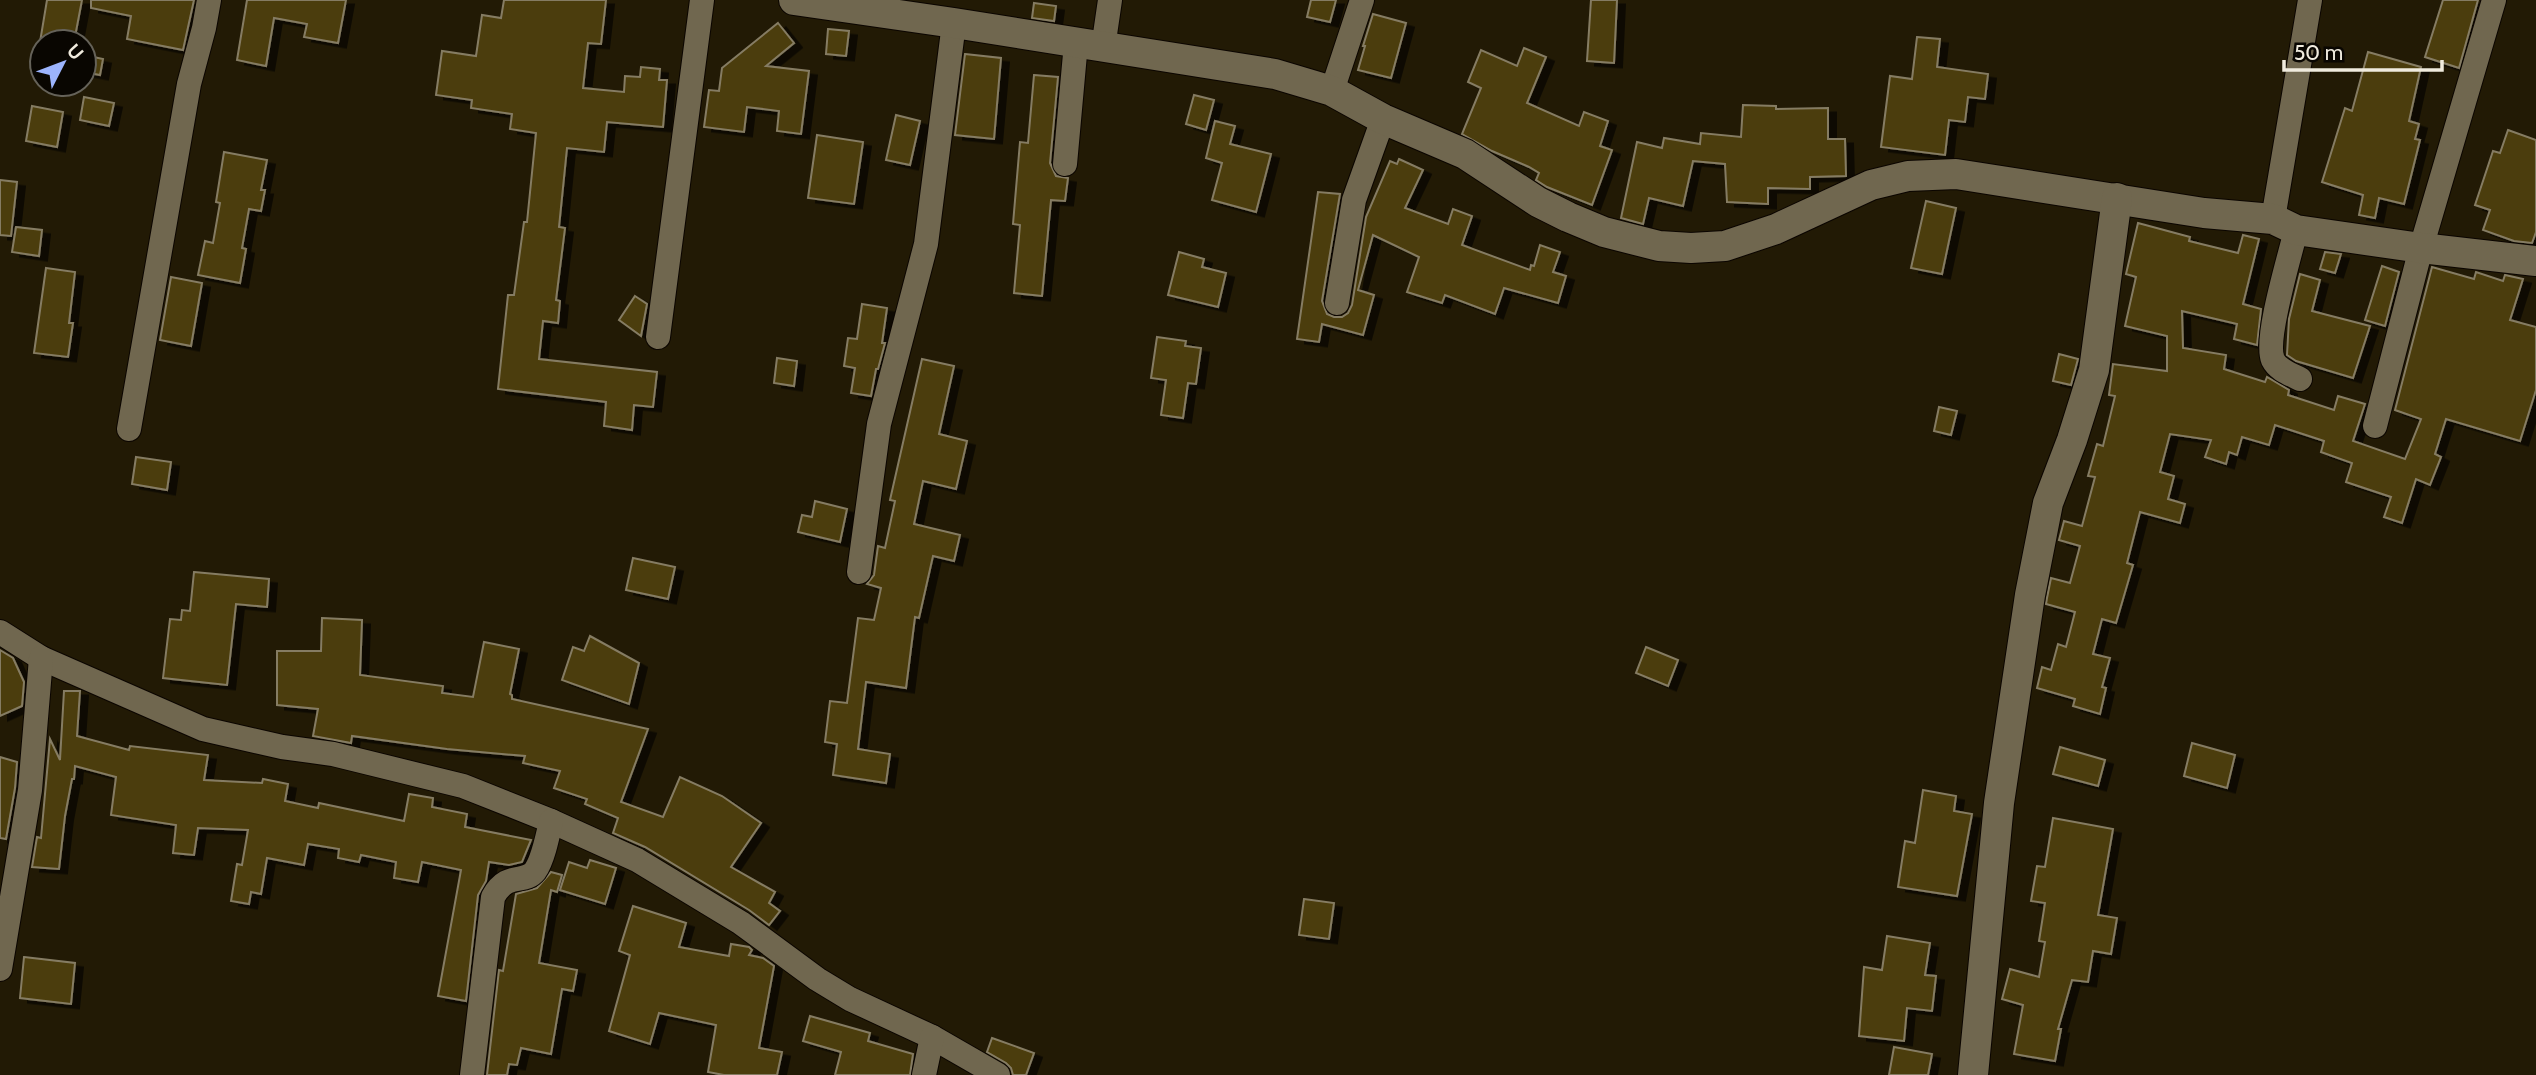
<svg xmlns="http://www.w3.org/2000/svg" width="2536" height="1075" viewBox="0 0 2536 1075" font-family="Cabin,sans-serif">
  <style>
    .building { fill: #4c3c09; stroke: #857c63; stroke-width: 2; filter: url(#shadow) }
    .lines { fill: none; stroke-linecap: round; stroke-linejoin: round }
    .minor-casing { stroke: #0b0500; stroke-width: 26 }
    .tertiary-casing { stroke: #0b0500; stroke-width: 32 }
    .minor { stroke: #70674f; stroke-width: 24 }
    .tertiary { stroke: #70674f; stroke-width: 30 }
  </style>
  <defs>
    <filter id="shadow"><feDropShadow dx="8" dy="4.5" stdDeviation="0" flood-color="#0009"/></filter>
  </defs>
  <rect width="100%" height="100%" fill="#221a05"/>
  <g class="building">
    <polygon points="47,0 82,0 74,42 40,42"/>
    <polygon points="91,0 194,0 183,50 127,39 131,16 91,8"/>
    <polygon points="247,0 346,0 338,43 304,37 307,24 274,18 266,66 237,60"/>
    <polygon points="504,0 606,0 601,44 588,43 583,88 624,92 625,76 640,77 641,67 660,69 659,80 667,80 663,127 607,122 604,152 567,148 559,227 565,228 556,300 560,301 558,323 543,321 539,359 657,372 653,407 634,405 632,430 604,426 606,402 498,389 508,295 514,295 524,222 527,222 536,133 510,129 512,114 471,108 472,100 436,95 442,51 476,56 482,15 501,18"/>
    <polygon points="1311,0 1336,0 1330,22 1307,17"/>
    <polygon points="1591,0 1617,0 1614,63 1587,61"/>
    <polygon points="2443,0 2478,0 2459,68 2425,57"/>
    <polygon points="1034,3 1056,6 1054,21 1032,18"/>
    <polygon points="1373,14 1406,23 1391,78 1358,70 1365,46 1363,46"/>
    <polygon points="778,23 794,43 766,66 809,71 801,134 777,131 779,111 747,107 744,132 704,127 709,90 719,91 722,68"/>
    <polygon points="828,29 849,31 846,56 826,54"/>
    <polygon points="1917,37 1940,39 1937,67 1988,74 1985,99 1968,97 1965,122 1949,120 1945,155 1881,147 1890,76 1912,79"/>
    <polygon points="1524,48 1546,57 1527,103 1579,126 1584,112 1608,121 1600,146 1612,150 1592,205 1547,187 1536,180 1539,173 1529,167 1492,151 1462,134 1481,88 1468,82 1481,50 1517,66"/>
    <polygon points="2368,52 2421,67 2409,121 2419,124 2415,139 2420,140 2404,204 2379,198 2375,218 2359,215 2363,195 2322,182 2345,108 2352,111"/>
    <polygon points="965,54 1001,58 994,139 955,135"/>
    <polygon points="84,55 103,59 100,75 84,72"/>
    <polygon points="1034,75 1058,77 1050,163 1056,176 1068,178 1065,201 1051,200 1042,296 1014,293 1020,225 1013,224 1020,142 1028,143"/>
    <polygon points="1194,95 1214,100 1206,130 1186,124"/>
    <polygon points="84,97 114,103 109,126 80,120"/>
    <polygon points="1743,105 1776,106 1776,109 1828,108 1828,139 1845,139 1846,176 1810,177 1810,189 1768,188 1768,204 1727,202 1725,164 1693,161 1683,206 1649,198 1643,224 1621,218 1637,142 1662,148 1664,138 1700,144 1701,133 1741,137"/>
    <polygon points="32,106 63,112 57,147 26,141"/>
    <polygon points="896,115 920,121 910,165 886,160"/>
    <polygon points="1215,121 1235,126 1230,144 1271,154 1256,212 1212,200 1222,163 1206,158"/>
    <polygon points="2508,130 2536,140 2536,232 2532,243 2514,241 2483,230 2490,210 2475,205 2493,151 2500,153"/>
    <polygon points="817,135 863,142 854,204 808,198"/>
    <polygon points="224,152 267,160 261,190 265,190 261,211 249,209 242,248 246,249 240,283 198,275 205,241 213,243 220,203 216,202"/>
    <polygon points="1399,159 1423,170 1405,208 1448,224 1453,209 1472,216 1462,245 1530,270 1531,265 1534,266 1540,245 1560,252 1553,272 1566,276 1558,303 1504,288 1495,314 1445,295 1442,303 1407,292 1419,257 1373,235 1358,290 1374,295 1363,335 1322,324 1319,342 1297,339 1318,192 1340,194 1322,301 1327,314 1334,317 1342,317 1348,313 1352,305 1366,217 1390,161 1397,164"/>
    <polygon points="0,180 17,182 11,236 0,235"/>
    <polygon points="1926,201 1956,208 1942,274 1911,268"/>
    <polygon points="2138,223 2190,237 2189,241 2238,253 2243,235 2259,239 2243,304 2261,309 2257,345 2234,339 2237,324 2182,311 2183,348 2226,355 2224,369 2265,382 2267,377 2289,390 2288,395 2334,410 2338,396 2365,404 2353,441 2405,459 2421,419 2395,410 2432,267 2474,279 2476,272 2503,281 2505,275 2523,279 2510,320 2536,327 2536,390 2520,441 2446,419 2435,454 2441,457 2430,485 2416,479 2402,523 2384,517 2391,497 2346,482 2352,463 2321,452 2324,441 2275,425 2269,445 2242,437 2237,455 2229,452 2226,464 2205,457 2211,440 2170,434 2160,472 2174,476 2168,499 2185,504 2180,523 2140,512 2127,563 2133,565 2116,623 2102,619 2093,654 2110,658 2102,687 2106,688 2100,714 2073,706 2075,699 2037,688 2042,667 2051,670 2058,644 2066,647 2075,612 2046,604 2047,598 2051,578 2070,583 2080,546 2059,540 2064,521 2082,526 2095,477 2088,476 2097,444 2103,446 2115,396 2109,395 2113,364 2167,371 2167,336 2125,326 2136,277 2126,274"/>
    <polygon points="16,227 42,230 39,256 12,252"/>
    <polygon points="1179,252 1204,259 1202,267 1226,273 1218,307 1168,295"/>
    <polygon points="2325,252 2341,254 2335,273 2320,269"/>
    <polygon points="2382,266 2399,272 2385,326 2365,320"/>
    <polygon points="46,268 75,272 69,323 73,323 68,357 34,353"/>
    <polygon points="2300,274 2320,280 2312,311 2370,326 2353,378 2296,361 2287,355 2289,319"/>
    <polygon points="171,277 202,283 191,346 160,340"/>
    <polygon points="635,296 647,304 641,336 619,320"/>
    <polygon points="862,304 887,308 882,343 885,343 878,369 876,369 871,396 851,393 855,368 844,366 848,338 857,339"/>
    <polygon points="1157,337 1186,341 1185,346 1201,348 1196,384 1188,383 1183,418 1161,415 1166,380 1151,378"/>
    <polygon points="2059,354 2078,359 2071,385 2053,381"/>
    <polygon points="777,358 797,361 794,386 774,383"/>
    <polygon points="922,359 954,366 939,434 967,441 956,489 923,481 914,524 960,535 954,561 933,556 919,618 915,617 906,688 866,682 858,749 890,754 886,783 833,775 837,744 825,742 830,701 847,703 858,618 874,620 881,588 867,584 874,575 878,546 885,548 895,501 890,500"/>
    <polygon points="1939,407 1957,411 1951,435 1934,431"/>
    <polygon points="136,457 171,462 167,490 132,484"/>
    <polygon points="815,501 847,509 840,542 798,532 802,515 812,517"/>
    <polygon points="633,558 675,567 668,599 626,590"/>
    <polygon points="194,572 269,579 267,607 236,604 227,685 163,678 170,619 181,620 182,610 190,611"/>
    <polygon points="322,618 362,620 360,675 443,686 442,693 473,697 484,642 519,649 510,694 512,695 512,699 648,729 621,802 663,817 680,777 722,796 761,823 731,867 775,892 769,903 780,911 769,925 749,910 645,847 613,833 618,818 585,804 587,799 554,788 560,771 523,763 525,756 447,749 352,736 351,743 313,736 318,709 277,705 277,651 321,651"/>
    <polygon points="590,636 639,663 629,704 562,680 573,647 584,651"/>
    <polygon points="1646,647 1678,660 1668,686 1636,673"/>
    <polygon points="0,650 13,658 24,682 22,706 0,716"/>
    <polygon points="64,691 80,691 77,736 129,750 130,746 208,755 204,780 262,783 263,779 288,784 285,801 318,808 319,803 404,821 409,794 433,798 432,807 467,814 465,827 531,840 522,862 509,865 489,862 486,881 478,895 466,1001 438,996 461,870 422,862 418,882 394,878 396,862 361,855 359,862 338,858 339,849 308,844 304,865 267,858 261,894 251,892 249,904 231,901 237,864 242,865 248,830 198,828 194,855 173,853 176,825 111,815 116,777 75,766 74,779 72,779 65,816 59,869 32,867 37,837 41,838 50,739 60,760"/>
    <polygon points="2192,743 2235,755 2227,788 2184,776"/>
    <polygon points="2060,747 2105,760 2098,786 2053,774"/>
    <polygon points="0,757 17,762 15,788 6,839 0,838"/>
    <polygon points="1923,790 1956,796 1954,811 1972,814 1957,896 1898,887 1905,841 1915,843"/>
    <polygon points="2053,818 2113,829 2098,915 2117,918 2111,954 2093,951 2088,982 2072,980 2058,1029 2061,1029 2055,1061 2014,1054 2023,1005 2002,999 2010,969 2039,977 2045,942 2039,941 2045,903 2031,901 2037,866 2045,867"/>
    <polygon points="590,860 616,868 605,904 560,890 569,862 587,868"/>
    <polygon points="551,872 562,875 557,892 551,890 539,963 577,970 573,991 562,989 551,1054 521,1048 517,1065 509,1064 507,1075 487,1075 499,970 503,971 516,894 537,888"/>
    <polygon points="1304,899 1334,903 1329,939 1299,935"/>
    <polygon points="633,906 686,923 679,947 729,956 731,944 749,947 752,950 749,955 763,958 774,966 759,1048 782,1052 777,1075 724,1075 708,1072 716,1025 659,1013 650,1044 609,1031 630,955 619,951"/>
    <polygon points="1887,936 1930,943 1925,975 1936,976 1932,1011 1907,1008 1904,1041 1859,1036 1864,967 1882,970"/>
    <polygon points="24,957 75,963 71,1004 20,998"/>
    <polygon points="810,1016 870,1033 868,1041 913,1054 910,1075 835,1075 841,1052 803,1041"/>
    <polygon points="992,1038 1034,1053 1026,1075 1013,1075 1011,1068 1006,1063 987,1052"/>
    <polygon points="1894,1047 1932,1054 1928,1075 1889,1075"/>
  </g>
  <g class="lines">
    <g class="minor-casing">
      <g id="minor">
        <polyline points="1103,48 1110,0"/>
        <polyline points="1332,91 1362,0"/>
        <polyline points="1065,164 1076,43"/>
        <polyline points="2273,219 2310,0"/>
        <path d="M2296,230C2290,256 2264,339 2273,360C2278,370 2290,374 2300,379"/>
        <polyline points="1337,303 1354,200 1383,119"/>
        <polyline points="658,337 702,0"/>
        <polyline points="2375,426 2421,248 2494,0"/>
        <polyline points="129,429 189,84 204,28 209,0"/>
        <polyline points="859,572 879,424 926,244 954,23"/>
        <polyline points="0,632 41,658 203,729 282,747 333,754 463,786 551,821 637,860 741,923 817,979 850,999 932,1037 998,1075"/>
        <polyline points="0,969 30,790 41,658"/>
        <path d="M472,1075L493,897C508,870 524,885 535,871C543,860 548,835 551,821"/>
        <polyline points="924,1075 932,1037"/>
      </g>
    </g>
    <g class="tertiary-casing">
      <g id="tertiary">
        <polyline points="794,0 954,23 1275,74 1332,91 1383,119 1465,154 1538,202 1568,217 1604,232 1659,246 1691,248 1725,246 1776,229 1871,185 1908,176 1956,174 2204,213 2273,219 2296,230 2421,248 2536,261"/>
        <polyline points="1973,1075 1999,803 2030,595 2048,503 2072,440 2094,370 2117,198"/>
      </g>
    </g>
    <use href="#minor" class="minor"/>
    <use href="#tertiary" class="tertiary"/>
  </g>
  <g transform="translate(63 63) rotate(48)"><circle r="33" fill="#090601" stroke="#656259" stroke-width="2"/>
  <path d="M0-5L12 26L0 18L-12 26Z" fill="#9cb4fd"/>
  <text y="-10" font-size="19" font-weight="bold" text-anchor="middle" fill="#f0ebde">U</text>
  </g>
  <path d="M2284 60v10h158v-10" fill="none" stroke="#f0ebde" stroke-width="3.5"/>
  <text x="2294" y="60" font-size="21" fill="#f0ebde" stroke="#090601" stroke-width="5" paint-order="stroke">50 m</text>
</svg>
